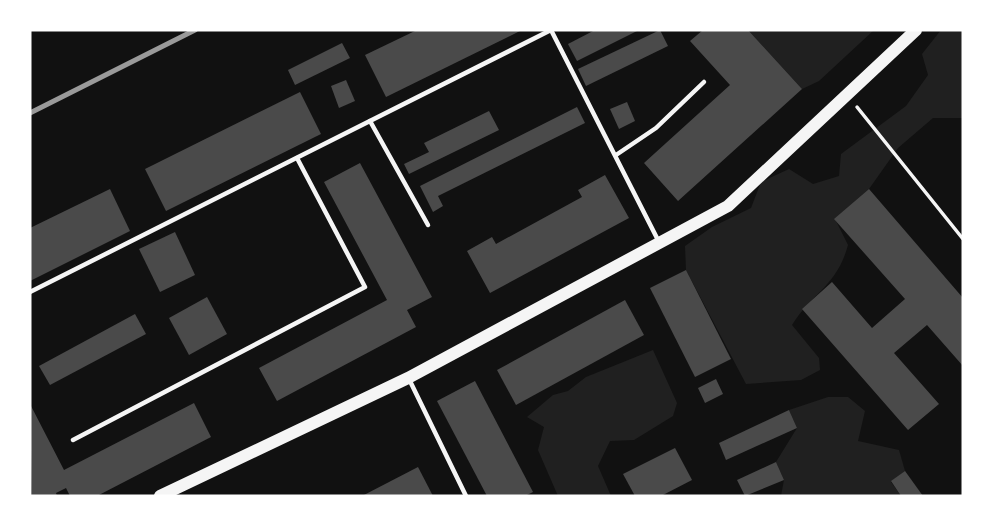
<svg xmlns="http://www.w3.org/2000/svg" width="993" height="526" viewBox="0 0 993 526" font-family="'Noto Sans',sans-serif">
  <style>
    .green { fill: #202020 }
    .building { fill: #4a4a4a }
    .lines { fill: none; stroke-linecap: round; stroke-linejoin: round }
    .path { stroke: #f5f5f5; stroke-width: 3.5 }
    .service { stroke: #f5f5f5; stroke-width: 4.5 }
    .secondary { stroke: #f5f5f5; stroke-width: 12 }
    .rail { stroke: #9a9a9a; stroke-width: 5 }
  </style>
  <rect width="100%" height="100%" fill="#111"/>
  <g class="green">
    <polygon points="748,30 874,30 819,81 802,89"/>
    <path d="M941,30H963V118H933L898,148L869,189L835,219L848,245C837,286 812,293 792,325L819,358L820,370L801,380L746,384L686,270L685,246L712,227L751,208L761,182L789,169L813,184L839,176L841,154L906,106L928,75L922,54Z"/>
    <polygon points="653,350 677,403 673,416 634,440 610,441 598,466 611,496 558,496 538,450 544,427 527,417 553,395 568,391 586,377"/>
    <polygon points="828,397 848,397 865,411 858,441 899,450 905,471 891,482 901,496 781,496 784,480 776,462 797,428 789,410"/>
  </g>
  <g class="building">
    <polygon points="417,30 522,30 386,97 365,55"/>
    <polygon points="595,30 639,30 577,61 568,44"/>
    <polygon points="660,30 668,46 586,86 578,69"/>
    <polygon points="703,30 748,30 802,89 678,201 644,163 730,85 690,41"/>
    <polygon points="342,43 350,58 295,85 288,70"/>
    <polygon points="346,80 355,101 339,108 331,86"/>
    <polygon points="300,92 321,134 166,211 145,169"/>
    <polygon points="627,102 635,121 619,129 610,109"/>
    <polygon points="577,107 585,123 438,196 443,206 433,212 420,186"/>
    <polygon points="489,111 499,130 409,174 404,164 429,152 424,143"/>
    <polygon points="360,163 432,297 407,310 416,327 277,401 259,368 387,300 324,182"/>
    <polygon points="605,175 629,218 490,293 467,251 492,237 496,244 582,197 578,190"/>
    <polygon points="110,189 130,231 30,281 30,228"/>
    <polygon points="869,189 963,298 963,366 927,325 894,353 939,404 908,430 802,309 832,282 872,328 905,299 834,219"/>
    <polygon points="175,232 195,275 160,292 139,249"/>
    <polygon points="686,270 731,359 695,377 650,288"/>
    <polygon points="207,297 227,334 189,355 169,318"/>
    <polygon points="625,300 644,335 516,405 497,370"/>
    <polygon points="135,314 146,334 50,385 39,366"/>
    <polygon points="716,379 723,394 705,403 698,388"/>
    <polygon points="475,381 533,492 525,496 487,496 437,401"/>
    <polygon points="194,403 211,437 97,496 70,496 66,488 56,493 57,496 32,496 30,404 64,470"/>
    <polygon points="789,410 797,428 726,460 719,443"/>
    <polygon points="675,448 692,480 661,496 635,496 623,474"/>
    <polygon points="776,462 784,480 745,496 737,480"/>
    <polygon points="418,467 433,496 362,496"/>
    <polygon points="905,471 923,496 901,496 891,481"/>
  </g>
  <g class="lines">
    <polyline class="path" points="857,107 963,239"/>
    <g class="service">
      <polyline points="551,30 659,242"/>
      <polyline points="370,121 428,225"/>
      <polyline points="616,155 656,128 704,82"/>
      <polyline points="30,292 551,30"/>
      <polyline points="409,379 466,496"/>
      <polyline points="73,440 365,287 297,158"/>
    </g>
    <polyline class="secondary" points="160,496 408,378 728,206 916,30"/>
    <polyline class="rail" points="30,113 195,30"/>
  </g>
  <rect width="993" height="526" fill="none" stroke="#ffffff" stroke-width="63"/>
</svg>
